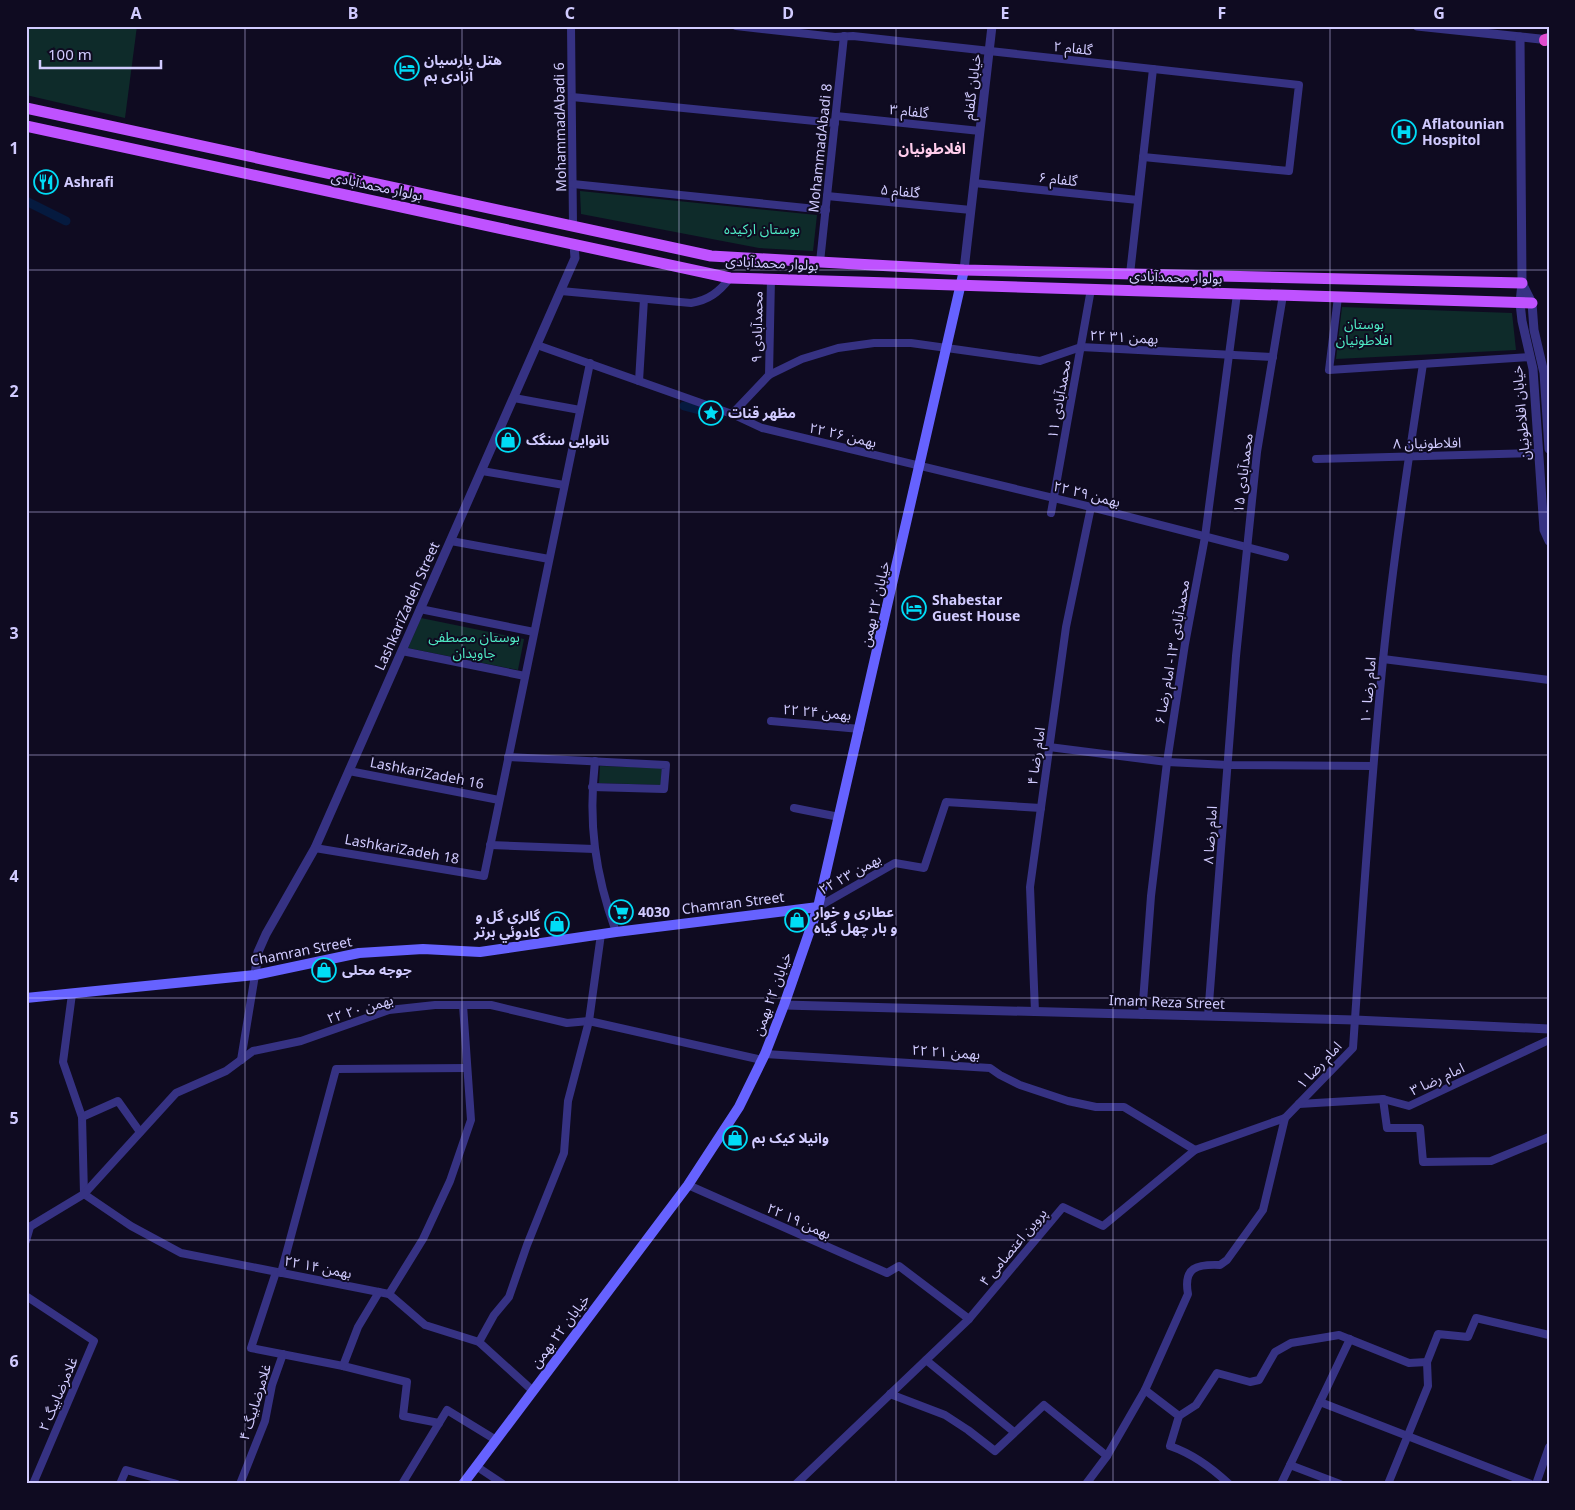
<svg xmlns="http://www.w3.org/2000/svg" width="1575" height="1510" viewBox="0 0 1575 1510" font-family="'Noto Sans','Noto Sans Arabic',sans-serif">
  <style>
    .green { fill: #0e2b2a }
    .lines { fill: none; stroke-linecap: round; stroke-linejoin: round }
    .canal { stroke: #051a3f; stroke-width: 9 }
    .minor { stroke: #363283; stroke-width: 8 }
    .tertiary { stroke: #363283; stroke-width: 9 }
    .secondary { stroke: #6662ff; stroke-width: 10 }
    .primary { stroke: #bf52ff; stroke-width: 11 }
    .trunk { stroke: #df4cce; stroke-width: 12 }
    .grid { fill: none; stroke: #d1cbff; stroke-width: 1; stroke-opacity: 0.55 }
    .labels { text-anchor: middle; stroke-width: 4; stroke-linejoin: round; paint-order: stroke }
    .street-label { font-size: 14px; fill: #d1cbff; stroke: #0f0b21 }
    .poi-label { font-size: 14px; font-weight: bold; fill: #d1cbff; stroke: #0f0b21; text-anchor: start }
    .park-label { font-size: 14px; fill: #4ee8c2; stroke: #0f0b21 }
    .neighbourhood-label { font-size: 15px; font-weight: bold; fill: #ffcdec; stroke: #0f0b21 }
    .neatline { fill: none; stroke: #d1cbff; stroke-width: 2 }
    .grid-label { font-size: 16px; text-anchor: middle; font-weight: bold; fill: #d1cbff }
  </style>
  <rect width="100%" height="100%" fill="#0f0b21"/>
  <g class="green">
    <polygon points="26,26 137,26 125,118 26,95"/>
    <polygon points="580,191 817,215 813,251 759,248 581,214"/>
    <polygon points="1342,307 1512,313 1516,350 1336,359"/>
    <polygon points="421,618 524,639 518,670 408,648"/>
    <polygon points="600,766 662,768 661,785 599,783"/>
  </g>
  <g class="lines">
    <g class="canal">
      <polyline points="26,201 66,221"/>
      <polyline points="684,406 711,413"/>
    </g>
    <g class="minor">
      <polyline points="571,26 573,227"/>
      <polyline points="736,26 835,37 853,36 1299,85 1289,171 1143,157"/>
      <polyline points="572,97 835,123"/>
      <polyline points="836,116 980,131"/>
      <polyline points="974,183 1138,200"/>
      <polyline points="573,184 826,210"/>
      <polyline points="827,196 971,210"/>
      <polyline points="820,262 844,36"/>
      <polyline points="1130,274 1153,69"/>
      <path d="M561,291L691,303C709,300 719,292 730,278"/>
      <polyline points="1338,297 1329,370 1530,357"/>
      <polyline points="537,345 732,414 762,428 1091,507 1285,557"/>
      <polyline points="769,375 771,279"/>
      <polyline points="639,381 644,299"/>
      <polyline points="514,398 580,410"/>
      <polyline points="732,414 769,375 802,359 838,348 874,343 911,343 1040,361 1081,347 1273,357"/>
      <polyline points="1316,459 1538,453"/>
      <polyline points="482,471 564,485"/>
      <polyline points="1051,513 1091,289"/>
      <polyline points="451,541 549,559"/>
      <polyline points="420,609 534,632"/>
      <polyline points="402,651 525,676"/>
      <polyline points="1383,659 1549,680"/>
      <polyline points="771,721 860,729"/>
      <polyline points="1049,747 1167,762 1228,765 1373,766"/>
      <polyline points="508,757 666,765 664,789 592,787"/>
      <path d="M595,761C588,823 595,874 616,932"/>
      <polyline points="349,771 499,800"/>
      <polyline points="794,808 839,817"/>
      <polyline points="490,845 594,849"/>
      <polyline points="315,848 484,876 590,363"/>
      <polyline points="818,907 895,863 924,868 946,802 1041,808"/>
      <polyline points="72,994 63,1062 82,1117 84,1194 131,1226 181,1253 389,1294 425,1325 479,1342 532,1390"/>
      <polyline points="1035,1012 1030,887 1066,627 1091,507"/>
      <polyline points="1142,1015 1151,896 1167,762 1185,644 1205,537 1237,294"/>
      <polyline points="1208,1016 1236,656 1257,452 1283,295"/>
      <polyline points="765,1054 990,1068 1000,1075 1020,1085 1068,1101 1096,1107 1124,1107 1195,1150"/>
      <polyline points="241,1060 255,975"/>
      <polyline points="1383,1099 1387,1128 1420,1128 1423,1162 1491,1161 1549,1137"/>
      <polyline points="1299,1104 1383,1099 1409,1106 1549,1040"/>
      <polyline points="82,1117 118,1101 140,1132"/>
      <polyline points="688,1185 887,1273 899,1266 969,1319"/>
      <polyline points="26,1229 84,1194 176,1093 226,1071 253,1051 301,1041 389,1010 435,1005 491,1005 567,1023 589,1021 762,1060"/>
      <polyline points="26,1241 30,1227"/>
      <polyline points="276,1272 251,1348 343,1366 407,1382 403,1416 439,1423"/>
      <polyline points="281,1273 336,1069 467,1068"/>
      <polyline points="389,1294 423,1239 450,1181 471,1120 463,1005"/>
      <polyline points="26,1296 94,1341 33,1484"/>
      <polyline points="479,1342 494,1315 509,1297 527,1245 564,1153 568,1101 589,1021 601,934"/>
      <polyline points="926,1360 1014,1432"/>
      <polyline points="343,1366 358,1327 379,1292"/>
      <polyline points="890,1394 945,1415 968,1430 995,1451 1044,1405 1107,1456"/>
      <polyline points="1320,1402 1531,1484"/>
      <polyline points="1179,1416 1196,1405 1217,1373 1250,1382 1259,1380 1275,1352 1291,1343 1339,1335 1409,1363 1427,1362"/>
      <polyline points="1290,1465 1340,1484"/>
      <polyline points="476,1466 503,1484"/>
      <polyline points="120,1484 126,1470 177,1484"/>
      <polyline points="240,1484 265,1421 272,1385 283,1354"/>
      <polyline points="402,1484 447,1410 496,1440"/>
      <path d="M796,1484L969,1319L1063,1207L1103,1226L1195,1150L1285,1118L1353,1048C1362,919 1370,789 1383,660C1393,561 1408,462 1423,364"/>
      <polyline points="1086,1484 1107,1456 1145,1390"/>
      <path d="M1229,1484C1211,1467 1193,1454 1170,1446L1179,1416L1145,1390L1188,1294C1183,1267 1197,1264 1220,1265L1227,1260L1263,1210L1285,1118"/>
      <polyline points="1281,1484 1350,1339"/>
      <polyline points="1388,1484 1428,1386 1427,1362 1438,1334 1468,1337 1476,1318 1549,1335"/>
      <polyline points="1536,1484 1549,1447"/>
    </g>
    <g class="tertiary">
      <polyline points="1417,26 1549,40"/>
      <polyline points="1520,37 1522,283 1520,303 1522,321 1533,369 1544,530 1549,541"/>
      <polyline points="964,270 992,26"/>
      <polyline points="1522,283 1532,303 1534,330 1544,373 1549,449"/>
      <polyline points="255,975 258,952 266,934 315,848 575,258 574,244"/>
      <polyline points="784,1005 1355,1020 1549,1029"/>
    </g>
    <g class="secondary">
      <polyline points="26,998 255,975 359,953 423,949 480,952 616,932 818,907"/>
      <polyline points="463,1484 688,1185 739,1107 765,1054 784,1005 818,907 964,270"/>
    </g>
    <g class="primary">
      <polyline points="26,108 711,256 964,270 1522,283"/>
      <polyline points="26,126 730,278 1532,303"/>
    </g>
    <polyline class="trunk" points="1545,40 1549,39"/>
  </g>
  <path class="grid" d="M245,26V1484M462,26V1484M679,26V1484M896,26V1484M1113,26V1484M1330,26V1484M26,270H1549M26,512H1549M26,755H1549M26,998H1549M26,1240H1549"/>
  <defs>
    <g id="hotel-ring" transform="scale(1.25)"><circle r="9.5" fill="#0f0b21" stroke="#00dcf6" stroke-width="1.5"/><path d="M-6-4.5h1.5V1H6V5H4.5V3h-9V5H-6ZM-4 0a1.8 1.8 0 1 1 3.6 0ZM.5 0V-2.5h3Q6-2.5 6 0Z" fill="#00dcf6"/></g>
    <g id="hospital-ring" transform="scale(1.25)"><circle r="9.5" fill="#0f0b21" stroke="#00dcf6" stroke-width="1.5"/><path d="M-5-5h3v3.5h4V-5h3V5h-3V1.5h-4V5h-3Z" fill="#00dcf6"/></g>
    <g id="restaurant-ring" transform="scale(1.25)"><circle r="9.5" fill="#0f0b21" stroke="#00dcf6" stroke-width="1.5"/><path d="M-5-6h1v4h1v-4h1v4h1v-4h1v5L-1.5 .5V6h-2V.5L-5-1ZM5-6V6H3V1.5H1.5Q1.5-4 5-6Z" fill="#00dcf6"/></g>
    <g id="sight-ring" transform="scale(1.25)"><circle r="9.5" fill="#0f0b21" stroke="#00dcf6" stroke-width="1.5"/><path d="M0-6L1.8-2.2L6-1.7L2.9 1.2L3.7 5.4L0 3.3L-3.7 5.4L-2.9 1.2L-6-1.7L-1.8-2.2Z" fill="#00dcf6"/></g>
    <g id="shop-ring" transform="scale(1.25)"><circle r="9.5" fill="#0f0b21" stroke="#00dcf6" stroke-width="1.5"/><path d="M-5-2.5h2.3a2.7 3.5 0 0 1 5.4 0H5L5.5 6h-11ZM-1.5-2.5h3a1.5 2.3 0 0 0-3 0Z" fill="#00dcf6"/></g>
    <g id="supermarket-ring" transform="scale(1.25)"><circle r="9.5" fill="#0f0b21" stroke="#00dcf6" stroke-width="1.5"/><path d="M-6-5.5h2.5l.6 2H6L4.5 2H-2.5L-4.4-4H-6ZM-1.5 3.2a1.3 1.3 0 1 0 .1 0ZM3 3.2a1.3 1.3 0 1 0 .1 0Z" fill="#00dcf6"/></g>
  </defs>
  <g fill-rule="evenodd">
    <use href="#hotel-ring" x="407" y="68"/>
    <use href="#hospital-ring" x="1404" y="132"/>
    <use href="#restaurant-ring" x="46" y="182"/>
    <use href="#sight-ring" x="711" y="413"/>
    <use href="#shop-ring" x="508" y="440"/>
    <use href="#hotel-ring" x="914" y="608"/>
    <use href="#supermarket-ring" x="621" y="912"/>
    <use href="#shop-ring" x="797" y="920"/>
    <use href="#shop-ring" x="557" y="924"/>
    <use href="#shop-ring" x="324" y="970"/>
    <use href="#shop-ring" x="735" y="1138"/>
  </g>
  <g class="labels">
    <g class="street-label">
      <text transform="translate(1073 48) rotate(6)" y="5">گلفام ۲</text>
      <text transform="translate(972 87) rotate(-83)" y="5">خیابان گلفام</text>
      <text transform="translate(909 111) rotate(6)" y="5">گلفام ۳</text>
      <text transform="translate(560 127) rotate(-91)" y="5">MohammadAbadi 6</text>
      <text transform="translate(820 148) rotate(-84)" y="5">MohammadAbadi 8</text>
      <text transform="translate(1058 179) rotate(6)" y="5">گلفام ۶</text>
      <text transform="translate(377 186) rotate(12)" y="5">بولوار محمدآبادی</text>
      <text transform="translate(900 191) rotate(5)" y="5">گلفام ۵</text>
      <text transform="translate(772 263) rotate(3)" y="5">بولوار محمدآبادی</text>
      <text transform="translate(1176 277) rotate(2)" y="5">بولوار محمدآبادی</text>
      <text transform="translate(757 327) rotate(-89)" y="5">محمدآبادی ۹</text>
      <text transform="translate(1124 337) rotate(3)" y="5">۲۲ بهمن ۳۱</text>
      <text transform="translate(1059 399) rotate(-80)" y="5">محمدآبادی ۱۱</text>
      <text transform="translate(1521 413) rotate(-95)" y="5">خیابان افلاطونیان</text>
      <text transform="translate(843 435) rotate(13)" y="5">۲۲ بهمن ۲۶</text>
      <text transform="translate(1427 443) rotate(-1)" y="5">افلاطونیان ۸</text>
      <text transform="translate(1243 473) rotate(-83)" y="5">محمدآبادی ۱۵</text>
      <text transform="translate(1087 494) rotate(14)" y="5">۲۲ بهمن ۲۹</text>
      <text transform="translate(875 604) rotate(-77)" y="5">خیابان ۲۲ بهمن</text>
      <text transform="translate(407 606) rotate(-66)" y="5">LashkariZadeh Street</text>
      <text transform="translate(1172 652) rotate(-80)" y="5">محمدآبادی ۱۳- امام رضا ۶</text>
      <text transform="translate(1368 690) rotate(-85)" y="5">امام رضا ۱۰</text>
      <text transform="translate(817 712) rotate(5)" y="5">۲۲ بهمن ۲۴</text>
      <text transform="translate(1036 756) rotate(-82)" y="5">امام رضا ۴</text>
      <text transform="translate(427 773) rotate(11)" y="5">LashkariZadeh 16</text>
      <text transform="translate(1210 835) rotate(-86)" y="5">امام رضا ۸</text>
      <text transform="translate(402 849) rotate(10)" y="5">LashkariZadeh 18</text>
      <text transform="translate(850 874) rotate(-29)" y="5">۲۲ بهمن ۲۳</text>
      <text transform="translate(733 903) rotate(-7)" y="5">Chamran Street</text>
      <text transform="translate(301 951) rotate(-11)" y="5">Chamran Street</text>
      <text transform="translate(772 994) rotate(-70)" y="5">خیابان ۲۲ بهمن</text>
      <text transform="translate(1167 1002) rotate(2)" y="5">Imam Reza Street</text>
      <text transform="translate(360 1009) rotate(-17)" y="5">۲۲ بهمن ۲۰</text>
      <text transform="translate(946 1052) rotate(4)" y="5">۲۲ بهمن ۲۱</text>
      <text transform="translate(1319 1065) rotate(-47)" y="5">امام رضا ۱</text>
      <text transform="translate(1437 1079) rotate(-25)" y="5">امام رضا ۳</text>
      <text transform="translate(799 1221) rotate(24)" y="5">۲۲ بهمن ۱۹</text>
      <text transform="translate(1013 1247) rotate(-50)" y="5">پروین اعتصامی ۴</text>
      <text transform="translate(318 1267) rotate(11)" y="5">۲۲ بهمن ۱۴</text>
      <text transform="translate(560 1331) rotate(-53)" y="5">خیابان ۲۲ بهمن</text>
      <text transform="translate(58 1394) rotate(-67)" y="5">غلامرضابیگ ۲</text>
      <text transform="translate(255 1402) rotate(-73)" y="5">غلامرضابیگ ۴</text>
    </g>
    <g class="poi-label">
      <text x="424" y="65">هتل پارسیان<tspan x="424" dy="16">آزادی بم</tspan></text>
      <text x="1422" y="129">Aflatounian<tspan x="1422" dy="16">Hospitol</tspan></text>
      <text x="64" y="187">Ashrafi</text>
      <text x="728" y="418">مظهر قنات</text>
      <text x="526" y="445">نانوایی سنگک</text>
      <text x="932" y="605">Shabestar<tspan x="932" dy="16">Guest House</tspan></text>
      <text x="638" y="917">4030</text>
      <text x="814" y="917">عطاری و خوار<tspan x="814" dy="16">و بار چهل گیاه</tspan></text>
      <text x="540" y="921" text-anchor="end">گالري گل و<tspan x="540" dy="16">كادوئي برتر</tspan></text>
      <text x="342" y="975">جوجه محلی</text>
      <text x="752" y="1143">وانیلا کیک بم</text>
    </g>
    <g class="park-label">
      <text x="762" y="234">بوستان ارکیده</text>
      <text x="1364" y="329">بوستان<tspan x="1364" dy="16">افلاطونیان</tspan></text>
      <text x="474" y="642">بوستان مصطفی<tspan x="474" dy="16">جاویدان</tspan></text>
    </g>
    <g class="neighbourhood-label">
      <text x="932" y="154">افلاطونیان</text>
    </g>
  </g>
  <rect width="1575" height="1510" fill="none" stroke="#0f0b21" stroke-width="55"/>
  <path d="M40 60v8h121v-8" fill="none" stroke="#d1cbff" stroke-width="2.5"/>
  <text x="48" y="60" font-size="15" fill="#d1cbff" stroke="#0f0b21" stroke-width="4" paint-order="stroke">100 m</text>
  <rect x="28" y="28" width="1520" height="1454" class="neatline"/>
  <g class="grid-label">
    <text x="136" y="19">A</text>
    <text x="353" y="19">B</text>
    <text x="570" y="19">C</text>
    <text x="788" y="19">D</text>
    <text x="1005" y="19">E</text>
    <text x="1222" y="19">F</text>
    <text x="1439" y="19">G</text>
    <text x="14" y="154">1</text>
    <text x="14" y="397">2</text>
    <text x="14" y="639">3</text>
    <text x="14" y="882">4</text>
    <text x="14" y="1124">5</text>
    <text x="14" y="1367">6</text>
  </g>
</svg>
